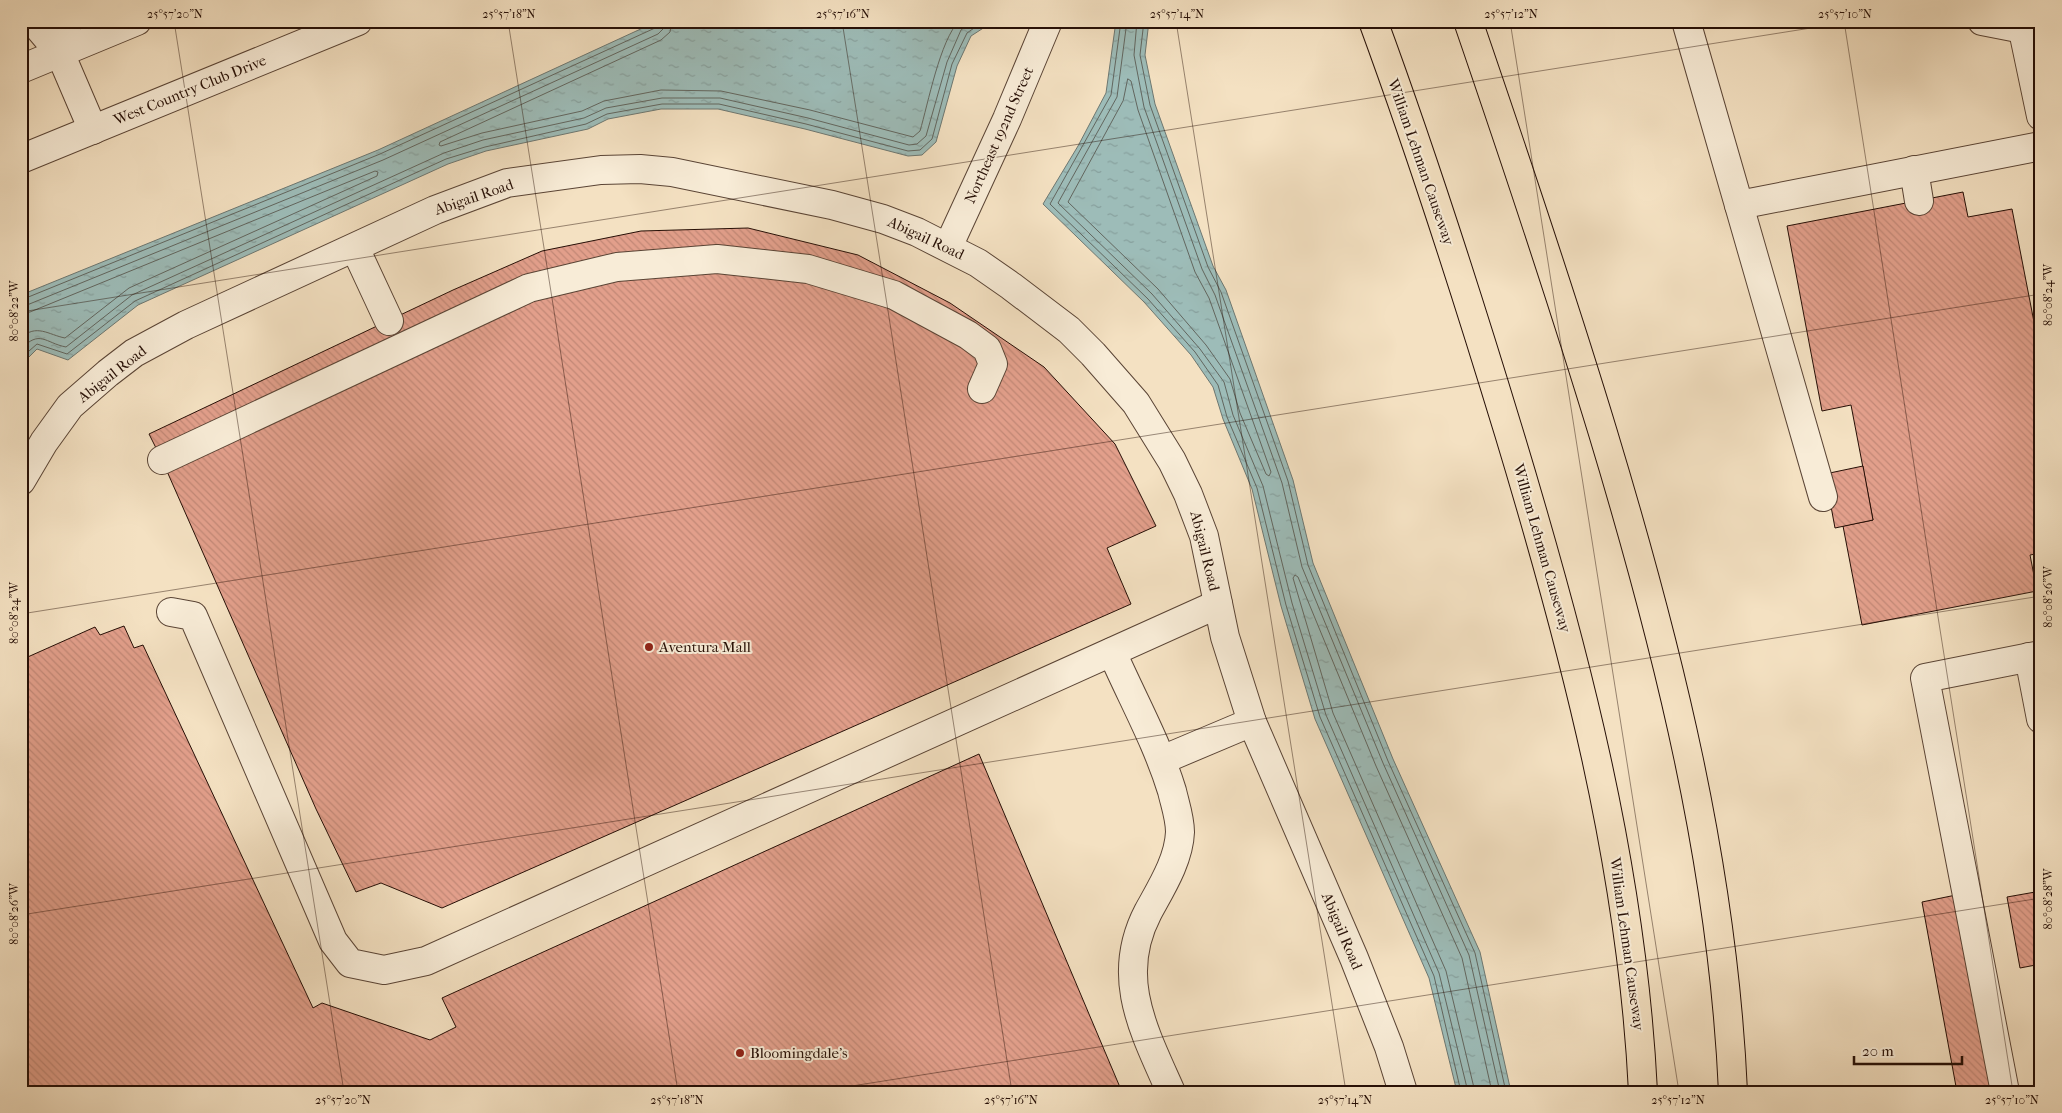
<svg xmlns="http://www.w3.org/2000/svg" width="2062" height="1113" viewBox="0 0 2062 1113" font-family="'IM FELL French Canon',serif">
  <style>
    .water { fill: url(#water-ripples); stroke: #6d7771 }
    .lines { fill: none; stroke-linecap: round; stroke-linejoin: round }
    .shore { stroke: #62665f; stroke-width: 1 }
    .building { fill: url(#building-back-hatch); stroke: #260f06 }
    .minor-casing { stroke: #5a4435; stroke-width: 30 }
    .highway-casing { stroke: #260f06; stroke-width: 30 }
    .minor { stroke: #f8ecd7; stroke-width: 28 }
    .highway { stroke: #f4e1c2; stroke-width: 28 }
    .ticks { fill: none; stroke: #260f06; stroke-width: 1; stroke-opacity: 0.45 }
    .poi-dot { fill: #8f2418; stroke: #f8ecd7; stroke-width: 2 }
    .labels { text-anchor: middle; stroke-width: 4; stroke-linejoin: round; paint-order: stroke }
    .street-label { font-size: 15px; fill: #260f06; stroke: #f8ecd7 }
    .poi-label { font-size: 15px; fill: #260f06; stroke: #f8ecd7; text-anchor: start }
    .neatline { fill: none; stroke: #260f06; stroke-width: 2 }
    .ticks-label { font-size: 12px; text-anchor: middle; fill: #260f06 }
  </style>
  <defs>
    <pattern id="water-ripples" width="26" height="14" patternUnits="userSpaceOnUse" patternTransform="scale(1.25)"><rect width="26" height="14" fill="#9dbcb8"/><path d="M2 4q2-2 4 0t4 0M15 11q2-2 4 0t4 0" fill="none" stroke="#87a09d"/></pattern>
    <pattern id="building-back-hatch" width="6" height="6" patternUnits="userSpaceOnUse" patternTransform="scale(1.25)"><rect width="6" height="6" fill="#e29f8b"/><path d="M-1 5l2 2M0 0l6 6M5-1l2 2" fill="none" stroke="#c28876"/></pattern>
  </defs>
  <rect width="100%" height="100%" fill="#f4e1c2"/>
  <filter id="stains"><feTurbulence type="fractalNoise" baseFrequency=".004" numOctaves="4"/><feColorMatrix values="0 0 0 0 .2 0 0 0 0 .09 0 0 0 0 .02 0 0 0 .5 -.17"/></filter>
  <radialGradient id="worn" r=".72"><stop offset=".6" stop-color="#630" stop-opacity="0"/><stop offset="1" stop-color="#630" stop-opacity=".3"/></radialGradient>
  <g class="water">
    <polygon points="658,21 990,21 988,25 971,36 957,66 936,142 922,155 908,156 805,129 718,109 661,109 608,119 588,129 486,151 448,164 138,305 68,360 37,349 21,365 21,295 378,150"/>
    <polygon points="1116,21 1149,21 1145,55 1155,104 1213,266 1226,290 1293,480 1313,563 1393,759 1480,952 1511,1092 1457,1092 1429,978 1315,719 1281,606 1252,489 1223,419 1213,387 1191,355 1144,302 1043,204 1078,146 1106,93"/>
  </g>
  <g class="lines">
    <g class="shore">
      <path d="M672,21L670,32L661,40L440,142L439,145L441,146L482,133L582,111L604,101L661,90L721,91L810,110L913,137L920,131C928,104 940,40 959,21"/>
      <polyline points="1121,21 1111,95 1050,204 1148,299 1195,352 1218,385 1227,417 1257,488 1286,605 1320,717 1434,976 1461,1092"/>
      <polyline points="1127,21 1117,97 1058,203 1152,294 1200,349 1224,382 1233,415 1263,486 1292,603 1326,715 1439,973 1468,1092"/>
      <polyline points="1137,21 1134,55 1144,107 1202,269 1215,295 1282,483 1302,567 1383,763 1469,955 1500,1092"/>
      <polyline points="1144,21 1140,55 1150,105 1208,267 1221,292 1288,481 1308,565 1388,761 1475,953 1506,1092"/>
      <polygon points="1128,79 1131,81 1138,110 1195,272 1209,298 1271,472 1269,476 1266,474 1240,413 1230,379 1206,345 1158,289 1068,202 1123,101"/>
      <polyline points="21,300 380,154 655,28 658,21"/>
      <polyline points="21,306 27,305 383,160 658,34 663,29 665,21"/>
      <path d="M21,313L30,312L375,171L378,172L377,176L129,288L65,338C49,335 36,323 21,338"/>
      <path d="M21,349C40,329 45,343 66,347L132,295L444,153L483,140L584,118L606,108L662,98H720L808,118L909,145L917,144L926,136L947,62L961,30L973,21"/>
      <polyline points="21,358 37,344 67,354 135,301 446,159 485,147 586,124 607,114 662,104 719,104 806,124 908,151 920,150 932,139 952,64 967,33 984,21"/>
      <polyline points="1475,1092 1446,971 1333,713 1293,578 1295,575 1298,577 1376,766 1462,958 1492,1092"/>
    </g>
  </g>
  <g class="building">
    <polygon points="1963,192 1968,217 2012,209 2041,358 2041,553 2030,555 2037,591 1862,625 1843,526 1873,520 1851,405 1822,411 1787,226"/>
    <polygon points="748,228 858,255 950,303 1044,367 1115,444 1156,526 1107,548 1131,604 442,908 381,883 356,892 316,809 162,460 149,434 453,290 542,251 641,231"/>
    <polygon points="1863,466 1873,520 1835,528 1825,474"/>
    <polygon points="124,626 134,648 143,645 313,1008 322,1003 430,1040 456,1027 442,998 979,754 1122,1092 21,1092 21,660 95,627 100,635"/>
    <polygon points="2041,891 2041,964 2020,968 2007,897"/>
    <polygon points="1956,895 1992,1089 1977,1092 1957,1092 1922,902"/>
  </g>
  <g class="lines">
    <g class="minor-casing">
      <g id="minor">
        <polyline points="33,21 60,53 93,130"/>
        <polyline points="1686,21 1823,497"/>
        <polyline points="1982,21 2023,29"/>
        <polyline points="2021,21 2041,116"/>
        <polyline points="60,53 68,21"/>
        <polyline points="21,69 137,21"/>
        <polyline points="21,159 358,21"/>
        <polyline points="1914,170 1919,201"/>
        <polyline points="1739,205 2041,146"/>
        <polyline points="948,247 1007,119 1048,21"/>
        <polyline points="355,248 389,321"/>
        <polyline points="162,460 529,288 617,267 717,259 808,269 894,295 968,335 987,349 993,364 982,389"/>
        <polyline points="21,481 44,442 70,406 108,373 134,353 186,325 435,210 507,183 601,170 640,169 672,172 832,205 883,219 917,232 978,263 1011,286 1069,330 1093,354 1136,403 1172,461 1188,494 1204,536 1225,637 1252,722 1354,958 1389,1047 1403,1092"/>
        <polyline points="171,612 193,616 333,941 350,963 384,970 426,961 1218,604"/>
        <path d="M1112,652C1132,698 1157,742 1172,791C1175,804 1180,818 1180,832C1179,860 1161,888 1148,912C1114,977 1144,1031 1171,1092"/>
        <polyline points="2029,657 2041,719"/>
        <polyline points="1162,760 1252,722"/>
        <polyline points="2005,1092 1925,678 2041,655"/>
      </g>
    </g>
    <g class="highway-casing">
      <g id="highway">
        <path d="M1373,21C1423,157 1467,295 1509,433C1574,648 1632,866 1643,1092"/>
        <path d="M1468,21C1515,158 1561,295 1603,433C1668,648 1723,867 1733,1092"/>
      </g>
    </g>
    <use href="#minor" class="minor"/>
    <use href="#highway" class="highway"/>
  </g>
  <path class="ticks" d="M174,21L344,1092M508,21L678,1092M842,21L1012,1092M1176,21L1346,1092M1510,21L1679,1092M1844,21L2013,1092M21,312L1855,21M21,614L2041,294M21,915L2041,596M814,1092L2041,898"/>
  <g class="poi-dot">
    <circle cx="649" cy="647" r="5"/>
    <circle cx="740" cy="1053" r="5"/>
  </g>
  <g class="labels">
    <g class="street-label">
      <text transform="translate(190 90) rotate(-22)" y="5">West Country Club Drive</text>
      <text transform="translate(999 135) rotate(-66)" y="5">Northeast 192nd Street</text>
      <text transform="translate(1421 162) rotate(71)" y="5">William Lehman Causeway</text>
      <text transform="translate(474 197) rotate(-19)" y="5">Abigail Road</text>
      <text transform="translate(926 238) rotate(25)" y="5">Abigail Road</text>
      <text transform="translate(112 374) rotate(-38)" y="5">Abigail Road</text>
      <text transform="translate(1542 548) rotate(74)" y="5">William Lehman Causeway</text>
      <text transform="translate(1205 551) rotate(76)" y="5">Abigail Road</text>
      <text transform="translate(1342 931) rotate(67)" y="5">Abigail Road</text>
      <text transform="translate(1627 944) rotate(82)" y="5">William Lehman Causeway</text>
    </g>
    <g class="poi-label">
      <text x="659" y="652">Aventura Mall</text>
      <text x="750" y="1058">Bloomingdale's</text>
    </g>
  </g>
  <rect width="2062" height="1113" fill="none" stroke="#f4e1c2" stroke-width="55"/>
  <path d="M1854 1056v8h108v-8" fill="none" stroke="#260f06" stroke-width="2.5"/>
  <text x="1862" y="1056" font-size="15" fill="#260f06" stroke="#f8ecd7" stroke-width="4" paint-order="stroke">20 m</text>
  <rect x="28" y="28" width="2006" height="1058" class="neatline"/>
  <g class="ticks-label">
    <text x="175" y="18">25°57'20"N</text>
    <text x="509" y="18">25°57'18"N</text>
    <text x="843" y="18">25°57'16"N</text>
    <text x="1177" y="18">25°57'14"N</text>
    <text x="1511" y="18">25°57'12"N</text>
    <text x="1845" y="18">25°57'10"N</text>
    <text transform="translate(2048 295) rotate(-90)" y="4">80°08'24"W</text>
    <text transform="translate(14 311) rotate(-90)" y="4">80°08'22"W</text>
    <text transform="translate(2048 597) rotate(-90)" y="4">80°08'26"W</text>
    <text transform="translate(14 613) rotate(-90)" y="4">80°08'24"W</text>
    <text transform="translate(2048 899) rotate(-90)" y="4">80°08'28"W</text>
    <text transform="translate(14 914) rotate(-90)" y="4">80°08'26"W</text>
    <text x="343" y="1104">25°57'20"N</text>
    <text x="677" y="1104">25°57'18"N</text>
    <text x="1011" y="1104">25°57'16"N</text>
    <text x="1345" y="1104">25°57'14"N</text>
    <text x="1678" y="1104">25°57'12"N</text>
    <text x="2012" y="1104">25°57'10"N</text>
  </g>
  <rect width="100%" height="100%" filter="url(#stains)"/>
  <rect width="100%" height="100%" fill="url(#worn)"/>
</svg>
